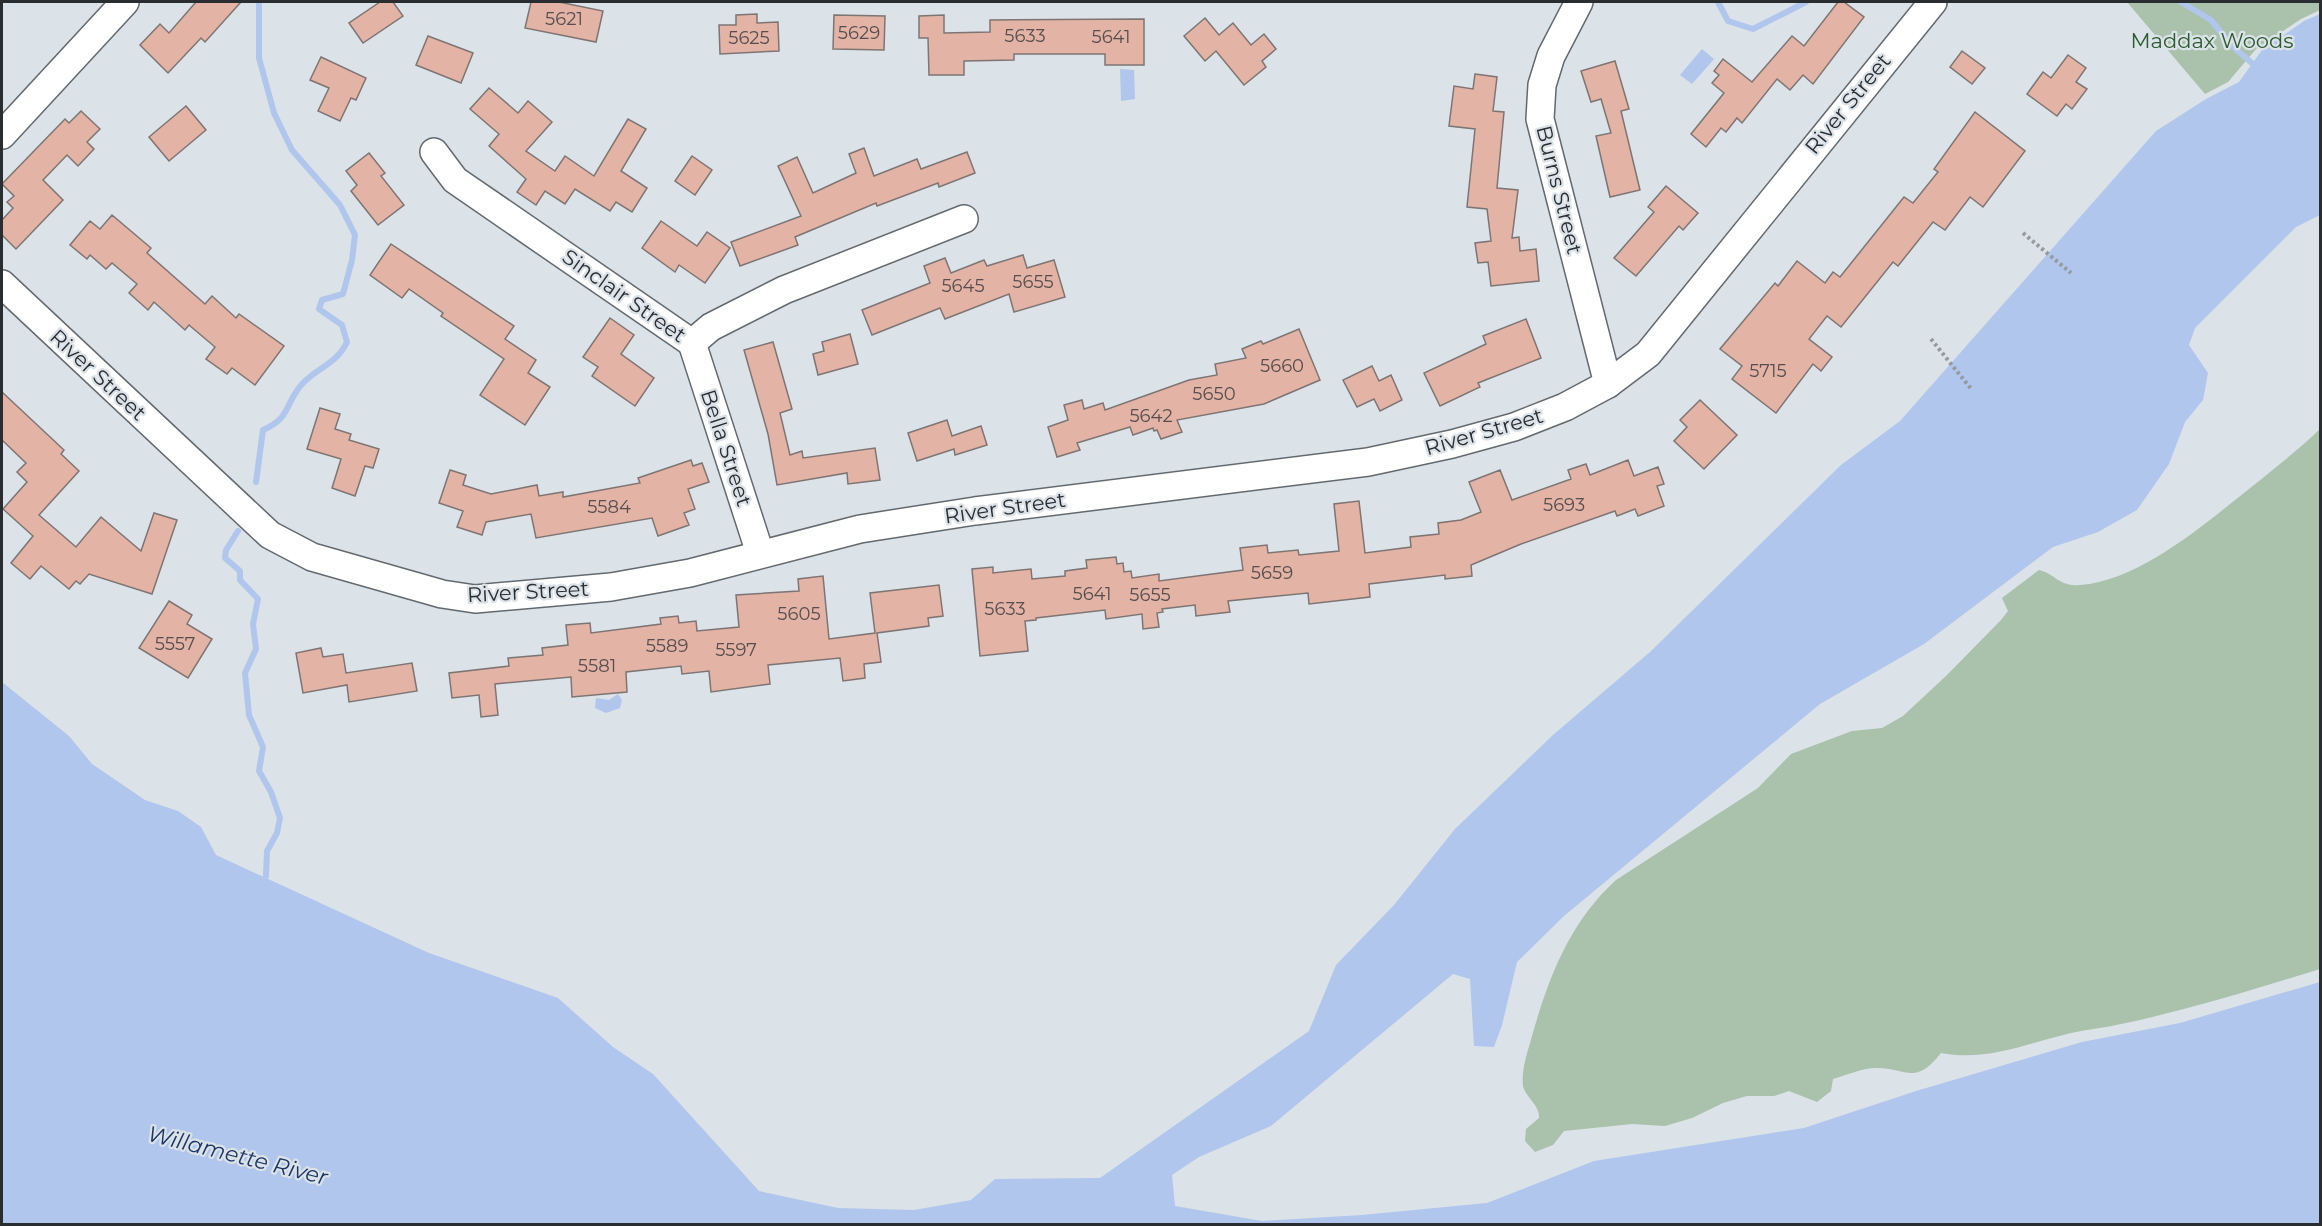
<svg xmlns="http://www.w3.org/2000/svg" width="2322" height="1226" viewBox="0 0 2322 1226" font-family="Montserrat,sans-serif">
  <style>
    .green { fill: #aac1ab }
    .water { fill: #b0c6ec }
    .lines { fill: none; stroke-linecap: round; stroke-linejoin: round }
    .stream { stroke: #b0c6ec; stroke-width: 6 }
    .building { fill: #e3b3a6; stroke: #7e7573; stroke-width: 1.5 }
    .minor-casing { stroke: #636a6f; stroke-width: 30 }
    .path { stroke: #959a9f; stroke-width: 4; stroke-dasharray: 3 3; stroke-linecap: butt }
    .minor { stroke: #fff; stroke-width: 27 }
    .labels { text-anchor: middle; stroke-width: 4.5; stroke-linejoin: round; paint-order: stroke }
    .number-label { font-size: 18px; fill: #584e4e }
    .park-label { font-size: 21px; fill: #2b5b2f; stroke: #dbe2e8 }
    .street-label { font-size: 21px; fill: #2a2d30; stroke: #dbe2e8 }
    .water-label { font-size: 22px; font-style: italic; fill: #1c3766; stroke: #dbe2e8 }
  </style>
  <rect width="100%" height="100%" fill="#dbe2e8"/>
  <g class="green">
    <polygon points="2127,2 2320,2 2320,10 2301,19 2256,49 2228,82 2205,94"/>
    <path d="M2320,429V969C2255,989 2189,1010 2121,1024C2105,1028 2088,1029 2071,1033C2028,1043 1986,1062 1941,1053C1914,1087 1907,1067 1874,1068C1861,1069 1846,1075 1833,1079L1831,1091L1817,1102L1789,1091L1774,1096H1747L1723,1103L1692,1118L1665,1126L1632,1124L1564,1131L1553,1145L1535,1152L1525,1141L1526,1129L1539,1118C1540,1105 1525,1097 1523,1086C1521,1069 1528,1051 1532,1036C1549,976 1570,922 1616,880L1758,788L1791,754L1852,731L1882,728L1903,716L1947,675L2001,620L2008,611L2002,598L2039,570C2054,573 2059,587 2080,585C2137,581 2197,530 2239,497C2267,474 2294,454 2320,429Z"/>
  </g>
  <g class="water">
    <polygon points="2320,14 2320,215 2296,227 2195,328 2189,345 2208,373 2203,400 2185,422 2169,464 2137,510 2098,532 2053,547 1924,644 1820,704 1564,916 1517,962 1502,1025 1494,1047 1474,1046 1470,979 1453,974 1271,1126 1199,1157 1172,1175 1175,1206 1262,1221 1362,1215 1487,1203 1594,1161 1804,1128 1916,1091 2082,1042 2180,1023 2320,982 2320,1224 2,1224 2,682 69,736 92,764 145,800 178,811 201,827 216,855 429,953 558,998 613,1047 653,1074 759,1191 838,1208 914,1210 971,1200 995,1179 1100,1178 1309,1031 1336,965 1394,905 1455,829 1553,735 1650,652 1841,465 1900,421 2156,131 2206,99 2239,82 2262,50 2304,21"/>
    <polygon points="1702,49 1714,59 1692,84 1680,75"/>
    <polygon points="1120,69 1134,70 1135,99 1121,101"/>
    <polygon points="618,694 622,700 620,708 606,713 595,708 596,698 609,700"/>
  </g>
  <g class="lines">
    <g class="stream">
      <polyline points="1718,2 1728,21 1753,29 1806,2"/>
      <polyline points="2181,2 2211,20 2232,46 2253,64"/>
      <path d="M256,482L263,430C289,418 284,409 298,389C312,369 336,366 347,342L342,325L319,309L322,300L343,294L352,260L355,235L340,205L292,150L274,113L259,58V2"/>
      <polyline points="238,531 226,550 225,558 240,571 240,580 258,599 253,624 256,649 245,673 249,715 263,747 259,771 271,792 280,818 277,833 267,851 266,876"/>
    </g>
  </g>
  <g class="building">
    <polygon points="196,2 241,2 205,42 201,38 168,73 140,45 160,24 169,33"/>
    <polygon points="380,2 393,2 403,16 363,43 349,23"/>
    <polygon points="531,2 559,2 603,11 596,42 525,28"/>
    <polygon points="1838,2 1844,2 1864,17 1813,84 1803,75 1790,90 1777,79 1742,123 1737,118 1726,132 1721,128 1706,147 1691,134 1724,93 1712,83 1719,75 1714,71 1723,59 1752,82 1792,36 1804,46"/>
    <polygon points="757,14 757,23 778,22 779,51 720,54 719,25 736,25 736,15"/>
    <polygon points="834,15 885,16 884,50 833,49"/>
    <polygon points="944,15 944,33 990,32 990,20 1144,19 1144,65 1105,65 1105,54 1014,54 1014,60 964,61 964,75 929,75 928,38 919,38 919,16"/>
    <polygon points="1205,18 1219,35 1233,23 1251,45 1264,34 1276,49 1262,61 1266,67 1244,85 1216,51 1205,61 1184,36"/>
    <polygon points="428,36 473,53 461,83 416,65"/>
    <polygon points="1962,51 1985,68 1972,84 1950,67"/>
    <polygon points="2068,55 2086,68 2076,82 2087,89 2072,109 2066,104 2057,116 2027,94 2043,72 2051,78"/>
    <polygon points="321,57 366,78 356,100 351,98 340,121 318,111 329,88 310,80"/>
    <polygon points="1615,61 1629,109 1621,111 1640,190 1610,197 1596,136 1611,133 1601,99 1591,102 1581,71"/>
    <polygon points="1475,74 1497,77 1493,111 1504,112 1497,188 1518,190 1512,238 1519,237 1520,251 1536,249 1539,281 1491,286 1488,262 1478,263 1475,243 1491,241 1487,209 1467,207 1475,129 1449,126 1454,86 1473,89"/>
    <polygon points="489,88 518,113 528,101 552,122 526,151 555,171 565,156 594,176 628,119 646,129 621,171 647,188 632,212 616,202 610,211 575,189 565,204 545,191 536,205 517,192 526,179 489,146 499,134 470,109"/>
    <polygon points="186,106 206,130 169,161 149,137"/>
    <polygon points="81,111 100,129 87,142 94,149 78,166 67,155 43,180 63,200 16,249 2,235 2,220 13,208 7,202 14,196 2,184 65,119 69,123"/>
    <polygon points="1975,112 2025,151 1983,207 1970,197 1945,230 1933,222 1898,266 1893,262 1841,327 1827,316 1809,339 1832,357 1821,371 1813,364 1776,413 1732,379 1742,366 1720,349 1775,283 1778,286 1797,261 1825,283 1833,272 1840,277 1904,197 1913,203 1938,172 1934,169"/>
    <polygon points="864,148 874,176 917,159 921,169 967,152 975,173 939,187 938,183 877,206 876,203 795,237 798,245 740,266 731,242 801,216 778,166 797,157 813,193 856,173 849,154"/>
    <polygon points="369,153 385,173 381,176 404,205 378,225 351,191 357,185 346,171"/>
    <polygon points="692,156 712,170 695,195 675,181"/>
    <polygon points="1666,186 1698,213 1683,230 1679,226 1636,276 1614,258 1654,212 1648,207"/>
    <polygon points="112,215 151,248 147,253 205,304 212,296 236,318 239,314 284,346 255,385 232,368 227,374 206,359 215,347 189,325 185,330 154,302 148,310 129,293 137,284 112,263 106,269 90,255 87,259 70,245 90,221 100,229"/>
    <polygon points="661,221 697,246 707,232 730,248 705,283 679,265 675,272 642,248"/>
    <polygon points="391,244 514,326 505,339 536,360 528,373 550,387 525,425 480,395 504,359 441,316 443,313 409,289 402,298 370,275"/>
    <polygon points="1023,255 1027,268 1054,260 1065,297 1014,312 1009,294 945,319 940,308 872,335 862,310 930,283 924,266 945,258 951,273 984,260 987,266"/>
    <polygon points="610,318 634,335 621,354 654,378 635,406 592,376 598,367 583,357"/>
    <polygon points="1526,319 1541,358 1478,383 1480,387 1440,406 1424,373 1486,344 1483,336"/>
    <polygon points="1299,329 1320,380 1264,404 1177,420 1182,432 1161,439 1157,430 1154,431 1153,428 1133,435 1130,427 1077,443 1080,450 1057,457 1048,427 1068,420 1064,405 1082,400 1084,409 1103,403 1105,410 1189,380 1217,375 1215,364 1246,358 1242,349 1261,341 1263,344"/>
    <polygon points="850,334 858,364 818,375 813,354 824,351 822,342"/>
    <polygon points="773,342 792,409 780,413 790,455 802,451 803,458 875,448 880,480 848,484 847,473 777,485 768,434 744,350"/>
    <polygon points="1372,366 1379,381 1391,375 1402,400 1380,411 1374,399 1357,407 1343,380"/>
    <polygon points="2,392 64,450 61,454 79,471 39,515 76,547 101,517 141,551 154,513 177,520 152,594 89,574 80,584 76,581 69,589 41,566 30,579 11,563 33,536 3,509 27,482 17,472 26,463 2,440"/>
    <polygon points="1700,400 1737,435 1704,469 1674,441 1687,427 1680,420"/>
    <polygon points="320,408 340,414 335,429 351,434 349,440 379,449 373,468 365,466 355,496 332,488 341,459 307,449"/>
    <polygon points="947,420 952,436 981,426 987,445 955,455 954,449 917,461 908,433"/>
    <polygon points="691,460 693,466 702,463 709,482 688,489 695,509 684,513 689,525 658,536 652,518 536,538 531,514 486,522 482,535 457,527 463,511 439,503 450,470 466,475 463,485 491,494 537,485 539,496 563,492 563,497 640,483 638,478"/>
    <polygon points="1628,460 1634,476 1658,467 1664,484 1657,486 1664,506 1638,516 1635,509 1617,516 1615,511 1521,544 1471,565 1472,576 1445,579 1445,575 1369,584 1370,597 1309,604 1308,593 1228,601 1230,612 1196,616 1195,605 1162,609 1163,612 1157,613 1159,627 1143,629 1142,614 1106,619 1105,610 1036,618 1036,620 1025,621 1028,651 980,656 972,569 993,567 993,573 1031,569 1032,579 1065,576 1065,571 1087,568 1086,560 1116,557 1117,564 1123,563 1124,572 1131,571 1132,578 1159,574 1159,581 1243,570 1240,548 1267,545 1268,553 1298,550 1299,555 1339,551 1334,504 1359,501 1365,553 1411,547 1410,537 1439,534 1438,523 1461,520 1481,512 1469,482 1500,470 1512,500 1571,479 1568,470 1586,464 1590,475"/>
    <polygon points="823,576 829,639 875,633 870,593 939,585 943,616 928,618 929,626 877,633 881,662 864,664 865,678 843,681 840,658 768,665 770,684 711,692 709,671 682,674 681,666 626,672 627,692 572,697 571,677 495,684 498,715 481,717 479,695 452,698 449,673 509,666 508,658 543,655 542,648 568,645 566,625 590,623 591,633 661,624 660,618 678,616 679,623 696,621 697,631 739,627 736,595 799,591 798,579"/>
    <polygon points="169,601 192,615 187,624 212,639 188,678 139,648"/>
    <polygon points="321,648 323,657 343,654 346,673 412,663 417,691 349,702 347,685 303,693 296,653"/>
  </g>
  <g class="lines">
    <g class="minor-casing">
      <g id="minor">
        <polyline points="1579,2 1551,56 1542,85 1540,119 1608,384"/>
        <polyline points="2,135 125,2"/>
        <polyline points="434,152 455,180 692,343"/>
        <polyline points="2,284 270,535 312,557 442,594 475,599 611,587 690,573 860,529 975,511 1368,462 1452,444 1514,427 1565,407 1608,384 1648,354 1933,2"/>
        <polyline points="692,343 711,327 784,290 964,219"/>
        <polyline points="692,343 760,553"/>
      </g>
    </g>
    <g class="path">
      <polyline points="2023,233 2071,273"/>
      <polyline points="1931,339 1972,390"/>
    </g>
    <use href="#minor" class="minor"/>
  </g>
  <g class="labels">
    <g class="number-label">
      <text x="564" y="25">5621</text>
      <text x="859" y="39">5629</text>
      <text x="1025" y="42">5633</text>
      <text x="1111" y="43">5641</text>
      <text x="749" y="44">5625</text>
      <text x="1033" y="288">5655</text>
      <text x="963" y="292">5645</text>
      <text x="1282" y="372">5660</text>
      <text x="1768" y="377">5715</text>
      <text x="1214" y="400">5650</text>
      <text x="1151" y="422">5642</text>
      <text x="1564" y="511">5693</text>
      <text x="609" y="513">5584</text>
      <text x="1272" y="579">5659</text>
      <text x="1092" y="600">5641</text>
      <text x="1150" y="601">5655</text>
      <text x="1005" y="615">5633</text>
      <text x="799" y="620">5605</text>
      <text x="175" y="650">5557</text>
      <text x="667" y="652">5589</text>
      <text x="736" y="656">5597</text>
      <text x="597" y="672">5581</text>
    </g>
    <g class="park-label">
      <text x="2212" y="48">Maddax Woods</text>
    </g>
    <g class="street-label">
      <text transform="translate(1848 104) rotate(-51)" y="7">River Street</text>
      <text transform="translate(1559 190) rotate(76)" y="7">Burns Street</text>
      <text transform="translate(624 296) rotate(35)" y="7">Sinclair Street</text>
      <text transform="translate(98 375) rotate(43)" y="7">River Street</text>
      <text transform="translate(1484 432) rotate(-16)" y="7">River Street</text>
      <text transform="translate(726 448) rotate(72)" y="7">Bella Street</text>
      <text transform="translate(1005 508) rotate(-8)" y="7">River Street</text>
      <text transform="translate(528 592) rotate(-3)" y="7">River Street</text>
    </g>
    <g class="water-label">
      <text transform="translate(238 1155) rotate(14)" y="8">Willamette River</text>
    </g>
  </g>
  <rect width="2322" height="1226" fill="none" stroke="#2a2d30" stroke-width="6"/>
</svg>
